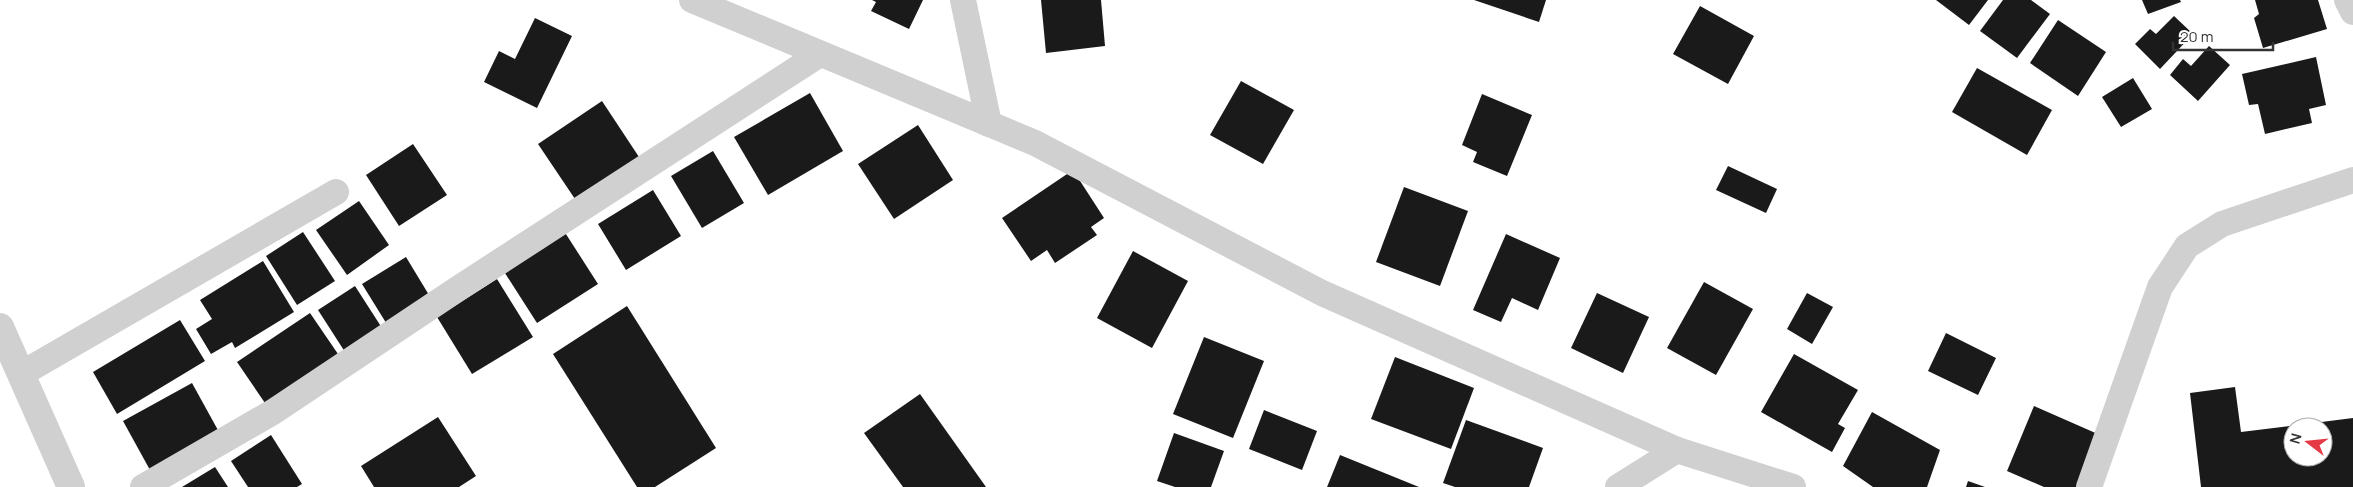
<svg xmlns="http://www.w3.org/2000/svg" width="2353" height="487" viewBox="0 0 2353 487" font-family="Manrope,sans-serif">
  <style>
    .building { fill: #1a1a1a; fill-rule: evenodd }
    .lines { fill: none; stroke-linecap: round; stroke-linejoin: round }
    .minor { stroke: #d0d0d0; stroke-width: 26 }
    .tertiary { stroke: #d0d0d0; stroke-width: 28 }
  </style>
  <rect width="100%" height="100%" fill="#fff"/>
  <g class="building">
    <polygon points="872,0 923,0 909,29 871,11 876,2"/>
    <polygon points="1041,0 1101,0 1105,46 1046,53"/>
    <polygon points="1474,0 1546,0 1539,22"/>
    <polygon points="1936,0 1988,0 1969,25"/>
    <polygon points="2003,0 2031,0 2050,14 2017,58 1980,31"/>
    <polygon points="2142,0 2180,0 2181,2 2148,14"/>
    <polygon points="2255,0 2318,0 2327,29 2263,48 2254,18 2259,14"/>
    <polygon points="1700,6 1754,36 1728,84 1673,54"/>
    <polygon points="2174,16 2193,34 2160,69 2135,44 2150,29 2156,34"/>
    <polygon points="535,18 572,36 537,108 484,82 499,51 515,59"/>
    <polygon points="2058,20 2106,52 2078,96 2030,63"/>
    <polygon points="2209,46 2230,65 2198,101 2170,75 2183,59 2191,66"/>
    <polygon points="2316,57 2326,105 2309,109 2312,123 2265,134 2258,104 2249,105 2242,74"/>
    <polygon points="1977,68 2052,110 2027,155 1952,112"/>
    <polygon points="2133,78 2152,109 2121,127 2102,97"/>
    <polygon points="1241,81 1294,110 1263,164 1210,135"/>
    <polygon points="810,93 843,151 768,195 734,137"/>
    <polygon points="1482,94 1532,115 1507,176 1473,162 1477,152 1462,145"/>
    <polygon points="602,101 639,157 575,199 538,144"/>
    <polygon points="918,125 953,180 894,219 858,164"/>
    <polygon points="413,144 447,195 399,226 366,175"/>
    <polygon points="713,151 744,203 702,228 671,176"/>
    <polygon points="1728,166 1777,189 1766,213 1716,190"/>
    <polygon points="1073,170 1104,218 1091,227 1097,235 1055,263 1047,250 1031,261 1002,218"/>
    <polygon points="1404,187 1468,211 1440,286 1376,262"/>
    <polygon points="653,190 681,236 626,270 598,224"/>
    <polygon points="359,201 389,245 347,275 316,230"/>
    <polygon points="564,231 598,284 537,323 503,270"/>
    <polygon points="303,232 335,281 297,305 266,256"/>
    <polygon points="1506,234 1560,258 1538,310 1512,298 1501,322 1473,310"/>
    <polygon points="1133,251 1188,281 1152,348 1097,318"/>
    <polygon points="406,257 432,300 388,326 362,284"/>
    <polygon points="263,261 294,312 235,348 232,342 211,354 196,329 212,319 200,300"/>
    <polygon points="497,279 533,337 472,374 437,317"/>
    <polygon points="1704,282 1753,309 1716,375 1667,348"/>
    <polygon points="355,286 382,328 345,352 318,310"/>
    <polygon points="1597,293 1649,317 1623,373 1571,348"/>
    <polygon points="1807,293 1833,307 1812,344 1787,329"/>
    <polygon points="627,306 716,448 655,487 637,487 553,354"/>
    <polygon points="310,313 338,354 265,403 237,362"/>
    <polygon points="180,320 205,361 117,414 93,372"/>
    <polygon points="1946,333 1996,358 1978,395 1928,371"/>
    <polygon points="1204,337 1264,361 1233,438 1173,414"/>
    <polygon points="1794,354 1858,390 1838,424 1845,428 1832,452 1761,412"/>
    <polygon points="1395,357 1474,388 1451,449 1371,419"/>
    <polygon points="192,383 219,432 150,470 123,421"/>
    <path d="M2235,387L2241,432L2353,418V487H2201L2190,393ZM2293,427H2323V457H2293Z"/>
    <polygon points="920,394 986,487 903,487 864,433"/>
    <polygon points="2034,406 2100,435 2077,487 2044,487 2007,471"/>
    <polygon points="1264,410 1317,431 1302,470 1249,449"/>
    <polygon points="1872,412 1940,450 1927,487 1873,487 1843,466"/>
    <polygon points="438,417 476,476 459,487 374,487 361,466"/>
    <polygon points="1466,420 1543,448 1529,487 1455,487 1443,483"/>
    <polygon points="1174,433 1224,451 1211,487 1175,487 1157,481"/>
    <polygon points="271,435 302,484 297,487 248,487 231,461"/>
    <polygon points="1340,455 1419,487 1327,487"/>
    <polygon points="215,467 228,487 182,487"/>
    <polygon points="1968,481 1985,487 1966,487"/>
  </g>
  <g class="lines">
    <g class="minor">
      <polyline points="692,0 1035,143 1322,293 1677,450 1793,487"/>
      <polyline points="963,0 989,124"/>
      <polyline points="2347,0 2353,12"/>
      <polyline points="21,374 336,192"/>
      <polyline points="143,487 273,412 459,288 820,54"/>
      <polyline points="1618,487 1677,450"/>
      <polyline points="2089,487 2160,287 2187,246 2222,224 2353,180"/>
    </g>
    <polyline class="tertiary" points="0,327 71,487"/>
  </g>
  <g transform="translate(2308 442) rotate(286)"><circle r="24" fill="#ffffff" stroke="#adadad"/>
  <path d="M0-4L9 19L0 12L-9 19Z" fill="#e63946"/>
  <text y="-8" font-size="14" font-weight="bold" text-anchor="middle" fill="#333333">N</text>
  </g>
  <path d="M2173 42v8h100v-8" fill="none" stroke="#333333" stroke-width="2.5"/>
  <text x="2180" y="42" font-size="15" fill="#333333" stroke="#ffffff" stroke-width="4" paint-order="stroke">20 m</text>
</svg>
